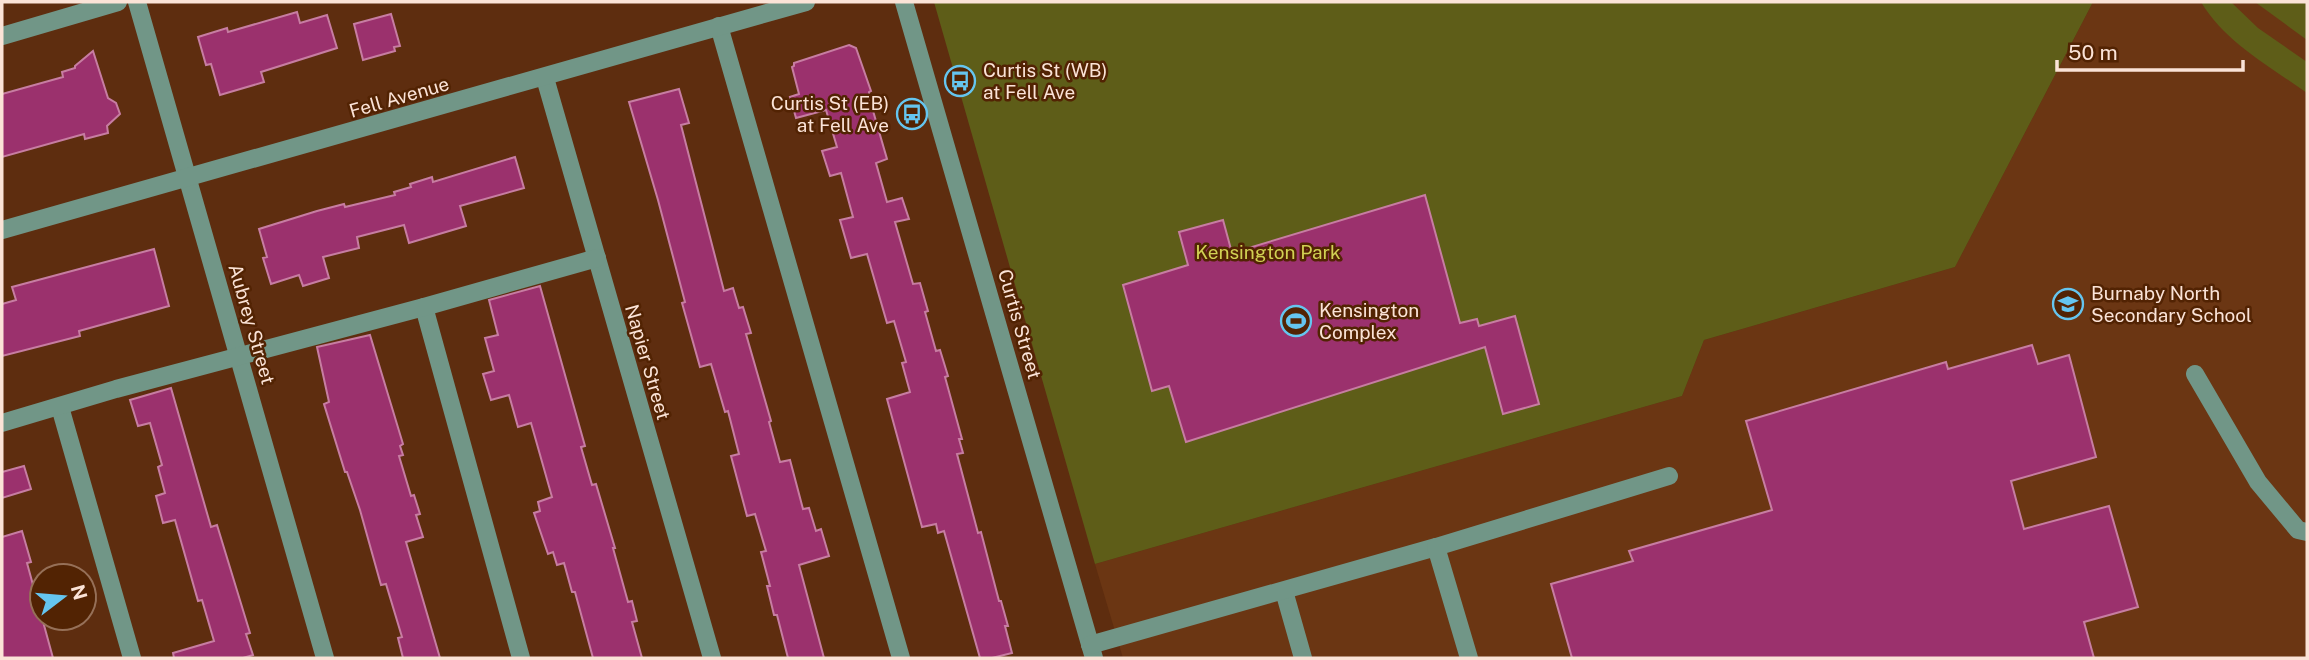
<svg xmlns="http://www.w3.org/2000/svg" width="2309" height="660" viewBox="0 0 2309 660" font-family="'Public Sans',sans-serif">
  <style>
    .built { fill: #6b3613 }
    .green { fill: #5e5d18 }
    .building { fill: #9b316d; stroke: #c77da2; stroke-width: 2 }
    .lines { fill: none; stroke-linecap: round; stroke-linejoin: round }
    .minor { stroke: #719687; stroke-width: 18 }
    .labels { text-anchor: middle; stroke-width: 5; stroke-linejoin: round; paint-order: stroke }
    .poi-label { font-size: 19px; fill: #fbe3d7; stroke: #522303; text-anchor: start }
    .street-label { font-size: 19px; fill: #fbe3d7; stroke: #522303 }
    .park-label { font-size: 19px; fill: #d1d153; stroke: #522303 }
  </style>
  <rect width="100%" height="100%" fill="#5e2d0f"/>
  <polygon class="built" points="2093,2 2307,2 2307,658 1123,658 1095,564 1682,396 1704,340 1955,267"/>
  <g class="green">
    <polygon points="934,2 2093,2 1955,267 1704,340 1682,396 1095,564"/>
    <path d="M2201,2H2231L2258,28L2307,62V93C2269,66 2225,42 2201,2Z"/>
    <polygon points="2255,2 2307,2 2307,40"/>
  </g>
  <g class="building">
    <polygon points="297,12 300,23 327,15 337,48 261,72 264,82 220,95 211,64 206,65 198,37 227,28 228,32"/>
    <polygon points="391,14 400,46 394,47 395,51 363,60 354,24"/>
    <polygon points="849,45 856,48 871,91 869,92 869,97 887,159 876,163 887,202 902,198 909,219 895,222 913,284 920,283 928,311 925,312 936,351 940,350 948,376 945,377 962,439 959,439 963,453 957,454 978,533 981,532 999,601 1001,601 1008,626 1005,626 1012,653 992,658 980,658 944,531 938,533 936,524 922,527 887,399 910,392 902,363 906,362 894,321 887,323 867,254 851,258 840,220 853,217 841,173 830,176 822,151 837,147 826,110 796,118 791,100 790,97 799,94 792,67 794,66 794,63"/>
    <polygon points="93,51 108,98 116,103 120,114 107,126 108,133 85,139 84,134 2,157 2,94 63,77 62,72 75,68 75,66"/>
    <polygon points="679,89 689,123 681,125 724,291 733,288 739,308 743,307 751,333 746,334 771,421 769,422 780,462 790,460 803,509 809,508 816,531 821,529 829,556 799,565 824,658 788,658 777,615 774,615 767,586 770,586 761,552 766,551 755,514 747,516 731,456 739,454 728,411 725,412 711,364 700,367 682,303 685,302 658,200 629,102"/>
    <polygon points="515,157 524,188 460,206 466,226 409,243 404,225 357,237 359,248 323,257 329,278 303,286 299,275 271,284 263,258 267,257 259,229 317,211 344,204 345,207 395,195 394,192 411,187 410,184 432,177 433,182"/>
    <polygon points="1425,195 1460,323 1477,319 1479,326 1515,316 1539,404 1503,414 1485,347 1186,442 1169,386 1152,391 1123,285 1188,265 1179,232 1223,220 1232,253"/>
    <polygon points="154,249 169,306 79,331 80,336 2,356 2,304 16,300 12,287"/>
    <polygon points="540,286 585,446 581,447 592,485 596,484 615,548 613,548 628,602 632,601 637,621 632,622 642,658 593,658 575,592 572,592 564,563 557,565 553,552 548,554 534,513 540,511 538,502 552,497 531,423 518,427 509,395 491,400 483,374 494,371 485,338 498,335 489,300"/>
    <polygon points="370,335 403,444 400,446 403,455 399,456 411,496 414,495 420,514 416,515 423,537 406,542 440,658 403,658 398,638 402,637 386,584 381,585 360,510 347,472 345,472 324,404 329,402 317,347"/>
    <polygon points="2032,345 2038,364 2069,355 2096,457 2011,481 2024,529 2109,506 2138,607 2084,622 2094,658 1572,658 1551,584 1633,561 1629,551 1772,510 1746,421 1946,362 1948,369"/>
    <polygon points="171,388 211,527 217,525 250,633 246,634 253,655 243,658 174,658 173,653 214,641 202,600 198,601 175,520 163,523 156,496 165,493 158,467 162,465 150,423 138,426 130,400"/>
    <polygon points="24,466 31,489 2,498 2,472"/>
    <polygon points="22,531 31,562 27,563 53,658 2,658 2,537"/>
  </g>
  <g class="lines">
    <g class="minor">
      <polyline points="137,2 325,658"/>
      <polyline points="904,2 1094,658"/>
      <polyline points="719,26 901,658"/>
      <polyline points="2,36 118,2"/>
      <polyline points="545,78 712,658"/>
      <polyline points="2,230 806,2"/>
      <polyline points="424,307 521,658"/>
      <polyline points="2195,374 2258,482 2298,530 2307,532"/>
      <polyline points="60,407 132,658"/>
      <polyline points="2,423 116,389 424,307 597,258"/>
      <polyline points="1284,591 1303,658"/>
      <polyline points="1090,645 1436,547"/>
      <polyline points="1469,658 1436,547 1669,476"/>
    </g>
  </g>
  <defs>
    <g id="bus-ring" transform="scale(1.575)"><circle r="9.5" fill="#522303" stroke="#65c5ef" stroke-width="1.5"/><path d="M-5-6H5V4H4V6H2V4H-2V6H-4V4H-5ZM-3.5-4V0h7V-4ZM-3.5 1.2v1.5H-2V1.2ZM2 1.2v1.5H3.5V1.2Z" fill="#65c5ef"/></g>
    <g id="school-ring" transform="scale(1.575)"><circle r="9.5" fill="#522303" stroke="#65c5ef" stroke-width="1.5"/><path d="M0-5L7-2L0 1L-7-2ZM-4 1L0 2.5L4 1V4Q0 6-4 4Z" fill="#65c5ef"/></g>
    <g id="stadium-ring" transform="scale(1.575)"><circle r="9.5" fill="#522303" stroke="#65c5ef" stroke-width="1.5"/><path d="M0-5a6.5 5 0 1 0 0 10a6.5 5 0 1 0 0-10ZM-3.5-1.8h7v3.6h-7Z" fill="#65c5ef"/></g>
  </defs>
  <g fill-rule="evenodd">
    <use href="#bus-ring" x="960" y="81"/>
    <use href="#bus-ring" x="912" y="114"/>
    <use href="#school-ring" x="2068" y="304"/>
    <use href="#stadium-ring" x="1296" y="321"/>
  </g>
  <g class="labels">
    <g class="poi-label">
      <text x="983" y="77">Curtis St (WB)<tspan x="983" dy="22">at Fell Ave</tspan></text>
      <text x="889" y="110" text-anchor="end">Curtis St (EB)<tspan x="889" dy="22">at Fell Ave</tspan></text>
      <text x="2091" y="300">Burnaby North<tspan x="2091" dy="22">Secondary School</tspan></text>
      <text x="1319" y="317">Kensington<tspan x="1319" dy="22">Complex</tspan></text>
    </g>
    <g class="street-label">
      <text transform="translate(399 97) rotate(-16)" y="7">Fell Avenue</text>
      <text transform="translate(252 324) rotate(74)" y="7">Aubrey Street</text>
      <text transform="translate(1020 324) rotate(74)" y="7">Curtis Street</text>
      <text transform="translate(648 362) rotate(74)" y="7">Napier Street</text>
    </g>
    <g class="park-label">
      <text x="1268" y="259">Kensington Park</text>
    </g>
  </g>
  <rect width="2309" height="660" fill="none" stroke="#fbe3d7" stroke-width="7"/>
  <g transform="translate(63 597) rotate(74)"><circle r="33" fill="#522303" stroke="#967058" stroke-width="2"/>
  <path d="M0-5L12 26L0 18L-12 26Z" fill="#65c5ef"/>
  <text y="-10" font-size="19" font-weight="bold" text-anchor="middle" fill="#fbe3d7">N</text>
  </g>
  <path d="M2057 60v10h186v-10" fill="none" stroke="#fbe3d7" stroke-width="3.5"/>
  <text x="2068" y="60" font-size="21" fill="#fbe3d7" stroke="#522303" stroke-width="5" paint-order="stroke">50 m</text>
</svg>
